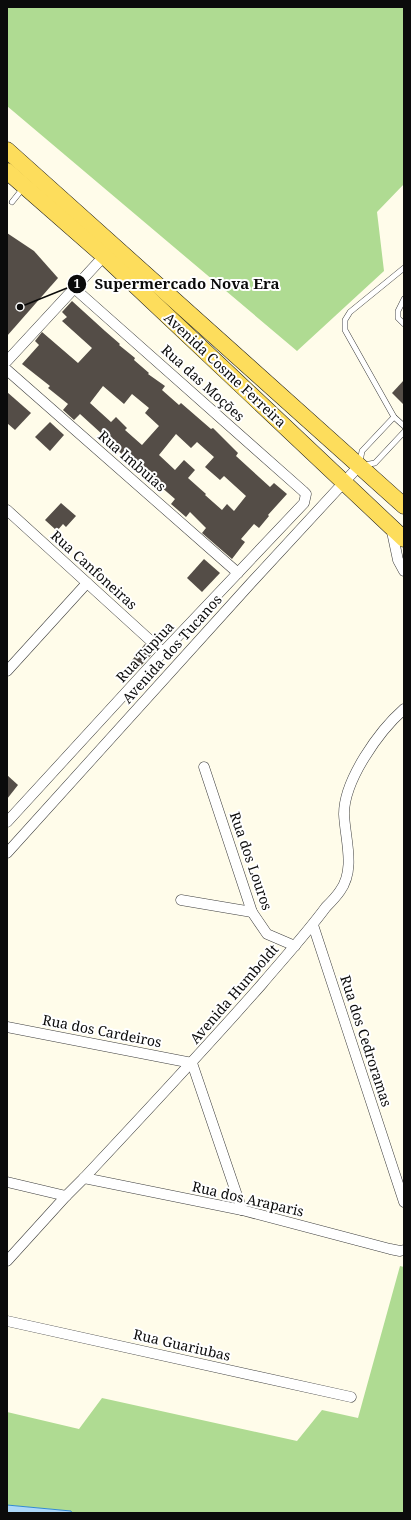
<svg xmlns="http://www.w3.org/2000/svg" width="411" height="1520" viewBox="0 0 411 1520" font-family="'Noto Serif',serif">
  <style>
    .forest { fill: #afdb92 }
    .water { fill: #add8f8; stroke: #328ad1 }
    .building { fill: #544d47; fill-rule: evenodd }
    .lines { fill: none; stroke-linecap: round; stroke-linejoin: round }
    .service-casing { stroke: #3e3e3e; stroke-width: 6 }
    .minor-casing { stroke: #3e3e3e; stroke-width: 11 }
    .primary-casing { stroke: #1c1c1c; stroke-width: 17 }
    .service { stroke: #fff; stroke-width: 5 }
    .minor { stroke: #fff; stroke-width: 10 }
    .primary { stroke: #fddd5c; stroke-width: 16 }
    .labels { text-anchor: middle; stroke-width: 4; stroke-linejoin: round; paint-order: stroke }
    .street-label { font-size: 14px; fill: #0b0b0b; stroke: #fff }
    .leader { fill: none; stroke: #0b0b0b; stroke-width: 1.5 }
    .callout-dot { fill: #0b0b0b; stroke: #fff; stroke-width: 1.5 }
    .mark-label { font-size: 12px; text-anchor: middle; font-weight: bold; fill: #fff }
    .callout-label { font-size: 15px; text-anchor: middle; font-weight: bold; fill: #0b0b0b; stroke: #fff; stroke-width: 4; stroke-linejoin: round; paint-order: stroke }
  </style>
  <rect width="100%" height="100%" fill="#fffcea"/>
  <g class="forest">
    <polygon points="7,7 404,7 404,184 377,212 384,271 297,351 7,106"/>
    <polygon points="400,1266 404,1267 404,1513 72,1513 71,1511 7,1505 7,1412 79,1429 102,1398 297,1441 322,1410 358,1418"/>
  </g>
  <polygon class="water" points="7,1505 71,1511 72,1513 7,1513"/>
  <g class="building">
    <polygon points="7,233 34,251 58,278 7,336"/>
    <path d="M72,301L105,331L120,344L119,345L135,358L134,360L149,373L148,374L165,386L162,390L179,405L181,403L211,429L213,428L238,453L236,456L270,487L274,483L287,494L268,515L269,516L259,528L254,524L241,539L245,542L232,559L202,533L206,528L190,512L186,517L171,504L175,499L160,486L158,488L142,475L146,472L130,458L128,460L113,446L114,445L80,414L74,420L63,410L68,404L48,388L50,386L22,364L39,345L35,341L42,332L78,363L92,348L62,321L67,317L62,312ZM103,386L124,404L132,394L149,408L145,413L159,426L142,445L125,430L127,428L116,417L111,422L90,403ZM176,434L191,448L197,442L214,457L205,467L220,480L224,476L246,496L234,511L227,504L222,510L205,495L206,494L188,478L195,470L184,460L175,470L159,455Z"/>
    <polygon points="404,380 404,405 392,393"/>
    <polygon points="7,392 31,413 15,430 7,423"/>
    <polygon points="50,422 64,435 50,451 35,437"/>
    <polygon points="61,503 76,516 66,527 63,524 57,531 45,520"/>
    <polygon points="204,559 220,573 202,592 187,578"/>
    <polygon points="145,644 154,652 137,670 129,664"/>
    <polygon points="7,775 18,785 7,799"/>
  </g>
  <g class="lines">
    <g class="service-casing">
      <g id="service">
        <polyline points="12,202 24,187"/>
        <polyline points="404,268 350,312 345,320 345,330 394,417 404,426"/>
        <polyline points="404,299 398,311 398,318 404,324"/>
        <polyline points="360,462 362,451 394,417"/>
        <polyline points="364,465 375,463 404,432"/>
      </g>
    </g>
    <g class="minor-casing">
      <g id="minor">
        <polyline points="7,361 104,256"/>
        <polyline points="7,370 238,573"/>
        <polyline points="7,510 163,652"/>
        <polyline points="391,527 398,560 404,571"/>
        <polyline points="7,671 87,583"/>
        <polyline points="204,767 252,912 267,934 295,946"/>
        <polyline points="7,822 163,652 304,503 306,494 303,491 74,288"/>
        <polyline points="7,853 251,583 359,466"/>
        <polyline points="181,900 252,912"/>
        <polyline points="313,925 404,1202"/>
        <polyline points="7,1027 192,1063 242,1210"/>
        <polyline points="84,1178 242,1210 390,1249 400,1251 404,1250"/>
        <polyline points="7,1182 66,1196"/>
        <path d="M7,1261L66,1196L84,1178C144,1114 204,1050 262,984C284,958 306,934 326,907C331,902 336,897 340,891C356,869 345,839 344,814C344,780 379,731 404,709"/>
        <polyline points="7,1321 351,1397"/>
      </g>
    </g>
    <g class="primary-casing">
      <g id="primary">
        <polyline points="7,150 404,506"/>
        <polyline points="7,171 104,256 404,539"/>
      </g>
    </g>
    <use href="#service" class="service"/>
    <use href="#minor" class="minor"/>
    <use href="#primary" class="primary"/>
  </g>
  <g class="labels">
    <g class="street-label">
      <text transform="translate(225 370) rotate(43)" y="5">Avenida Cosme Ferreira</text>
      <text transform="translate(203 383) rotate(42)" y="5">Rua das Moções</text>
      <text transform="translate(132 461) rotate(41)" y="5">Rua Imbuias</text>
      <text transform="translate(94 570) rotate(42)" y="5">Rua Canfoneiras</text>
      <text transform="translate(172 649) rotate(-48)" y="5">Avenida dos Tucanos</text>
      <text transform="translate(145 652) rotate(-47)" y="5">Rua Tupiua</text>
      <text transform="translate(251 861) rotate(71)" y="5">Rua dos Louros</text>
      <text transform="translate(234 994) rotate(-49)" y="5">Avenida Humboldt</text>
      <text transform="translate(102 1031) rotate(11)" y="5">Rua dos Cardeiros</text>
      <text transform="translate(366 1041) rotate(72)" y="5">Rua dos Cedroramas</text>
      <text transform="translate(248 1199) rotate(13)" y="5">Rua dos Araparis</text>
      <text transform="translate(182 1345) rotate(13)" y="5">Rua Guariubas</text>
    </g>
  </g>
  <path class="leader" d="M20 307L77 284"/>
  <g class="callout-dot">
    <circle cx="20" cy="307" r="4"/>
    <circle cx="77" cy="284" r="10"/>
  </g>
  <g class="mark-label">
    <text x="77" y="288">1</text>
  </g>
  <g class="callout-label">
    <text x="187" y="289">Supermercado Nova Era</text>
  </g>
  <rect width="411" height="1520" fill="none" stroke="#0b0b0b" stroke-width="16"/>
</svg>
